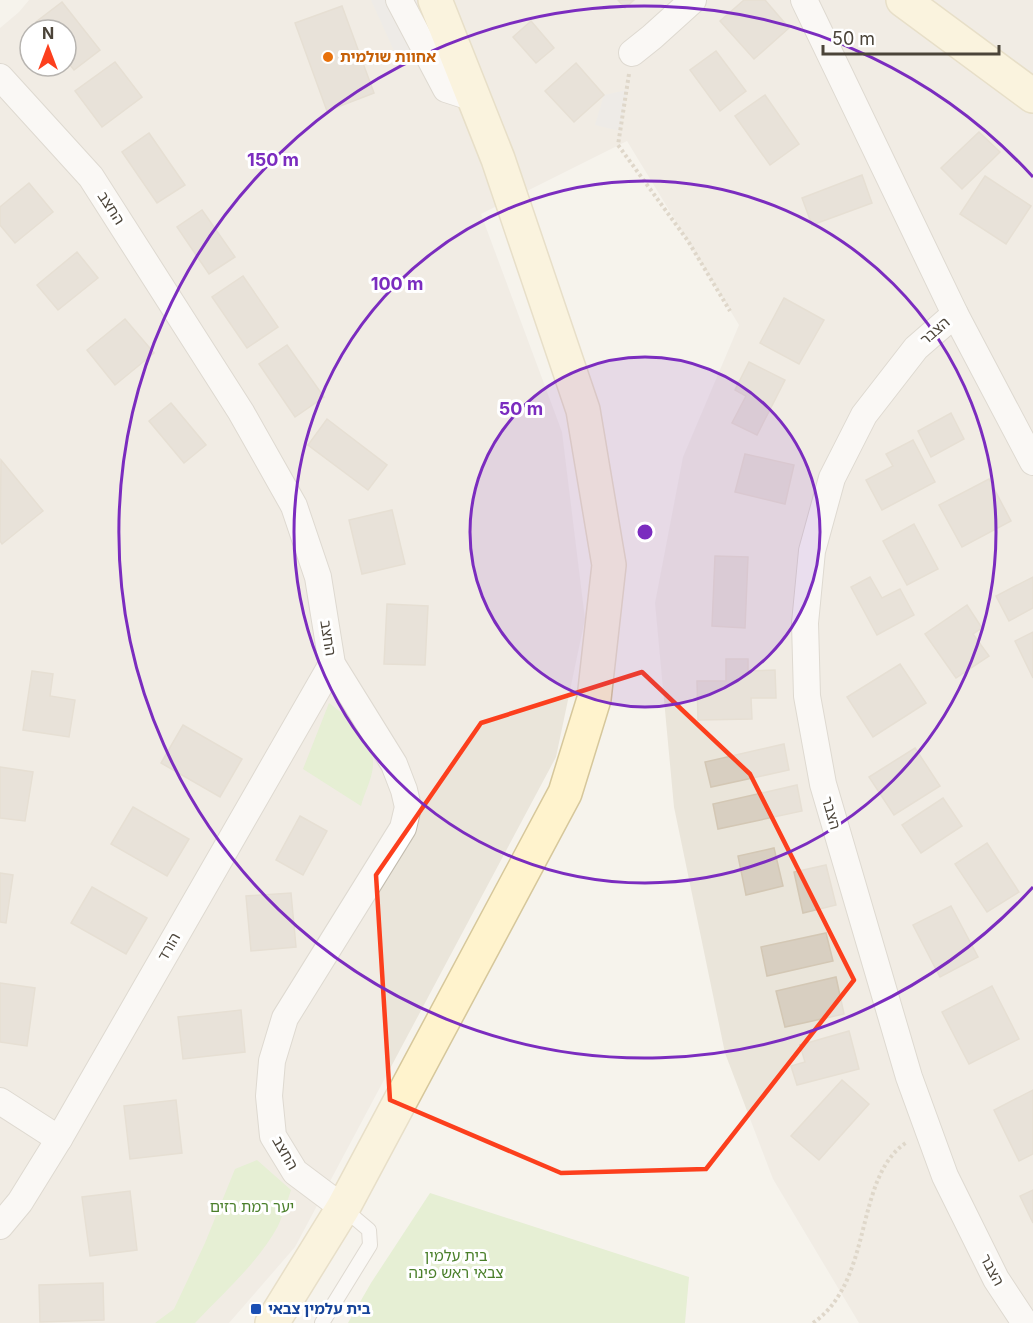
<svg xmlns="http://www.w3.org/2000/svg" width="1033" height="1323" viewBox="0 0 1033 1323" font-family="Inter,'Noto Sans Hebrew',sans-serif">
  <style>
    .residential { fill: #eae5da; fill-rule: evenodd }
    .green { fill: #d2eab5 }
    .parking { fill: #e5e3e0 }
    .building { fill: #d8cfc1; stroke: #d3c7b4; stroke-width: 1.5 }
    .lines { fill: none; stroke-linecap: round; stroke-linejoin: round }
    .lane-casing { stroke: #c2bbae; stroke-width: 16 }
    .street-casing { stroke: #c2bbae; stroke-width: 28 }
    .secondary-casing { stroke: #d6c79b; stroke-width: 36 }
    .path { stroke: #c4b79f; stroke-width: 4; stroke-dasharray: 3 3; stroke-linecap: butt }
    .lane { stroke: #fff; stroke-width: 14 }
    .street { stroke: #fff; stroke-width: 26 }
    .secondary { stroke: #fff3cd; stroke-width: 33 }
    .marked { fill: none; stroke: #fc3f1d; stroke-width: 4.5; stroke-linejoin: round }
    .ring { fill: none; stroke: #7b2cbf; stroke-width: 3 }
    .food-dot { fill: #e8710a; stroke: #fff; stroke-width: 2 }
    .transit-dot { fill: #1a4fb4; stroke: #fff; stroke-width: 2 }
    .labels { text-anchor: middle; stroke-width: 6; stroke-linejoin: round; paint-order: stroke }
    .food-label { font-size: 15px; font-weight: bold; fill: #c56008; stroke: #fff; text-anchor: start }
    .street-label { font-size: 15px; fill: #4b4439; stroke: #fff }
    .park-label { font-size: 15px; fill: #4a7f2a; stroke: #fff }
    .transit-label { font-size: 15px; font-weight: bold; fill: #164399; stroke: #fff; text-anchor: start }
    .centre { fill: #7b2cbf; stroke: #fff; stroke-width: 3 }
    .ring-label { font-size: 18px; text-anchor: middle; font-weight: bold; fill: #7b2cbf; stroke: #fff; stroke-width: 6; stroke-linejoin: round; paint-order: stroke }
  </style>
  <rect width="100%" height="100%" fill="#f6f3ec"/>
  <path class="residential" d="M29,0H1033V1323H859L773,1179L725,1053L674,807L655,603L683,457L739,325L627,141L481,214L562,432L585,619L556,757L295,1247L229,1323H0V28L19,12ZM30,30H66V66H30Z"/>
  <g class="green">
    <path d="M329,703C349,718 375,738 373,766C372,779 364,794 361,806L303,769Z"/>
    <path d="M257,1160L291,1190C287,1202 283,1215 278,1226C257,1264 224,1292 195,1323H155L174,1309L205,1243L235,1169Z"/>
    <polygon points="430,1193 689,1277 685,1323 348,1323 371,1283"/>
  </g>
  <g class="parking">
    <polygon points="371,0 426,0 444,39 400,64"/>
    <polygon points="627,90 620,131 595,125 604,95"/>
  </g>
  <g class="building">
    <polygon points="618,0 634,0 625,8"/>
    <polygon points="744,0 765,0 789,28 754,59 720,21"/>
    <polygon points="62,2 100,50 74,70 66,60 66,30 42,30 36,22"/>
    <polygon points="342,6 374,93 327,111 295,23"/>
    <polygon points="531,21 554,48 536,63 513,37"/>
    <polygon points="716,51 746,91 720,111 690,70"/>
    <polygon points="115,62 142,97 102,127 75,91"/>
    <polygon points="576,63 604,95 574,122 545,91"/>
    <polygon points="765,95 799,144 770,165 735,116"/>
    <polygon points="979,132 1000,152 962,189 941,168"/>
    <polygon points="149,133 185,185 157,203 122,152"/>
    <polygon points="862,175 872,203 812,225 802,198"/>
    <polygon points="985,176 1031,206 1006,244 960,214"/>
    <polygon points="29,183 53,212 15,243 0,225 0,207"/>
    <polygon points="202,210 235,257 209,274 177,227"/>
    <polygon points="77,252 98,278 58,310 37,285"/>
    <polygon points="243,276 278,327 247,348 212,297"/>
    <polygon points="784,298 824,320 799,364 760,343"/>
    <polygon points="125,319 154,353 115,385 87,350"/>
    <polygon points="287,345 324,397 295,417 259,364"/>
    <polygon points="749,362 785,380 757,435 732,423 746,396 735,390"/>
    <polygon points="171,403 206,445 184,463 149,421"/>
    <polygon points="951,413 964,439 931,457 918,431"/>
    <polygon points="327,419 387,465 368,490 308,445"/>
    <polygon points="913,440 935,482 882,510 866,480 893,466 886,454"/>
    <polygon points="745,454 794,465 785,504 735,492"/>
    <polygon points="1,460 43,511 2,544 0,541"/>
    <polygon points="989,479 1011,521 962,547 939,505"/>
    <polygon points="392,510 405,564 362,574 349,520"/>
    <polygon points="914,524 938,569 907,585 883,541"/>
    <polygon points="715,556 748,557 745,628 712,626"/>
    <polygon points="870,577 882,598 900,589 914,615 877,635 851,587"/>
    <polygon points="1033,577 1033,608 1009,621 996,596"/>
    <polygon points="387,604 428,606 425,665 384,664"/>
    <polygon points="967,605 982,628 973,634 989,656 956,678 925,634"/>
    <polygon points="1033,632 1033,678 1015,641"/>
    <polygon points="726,659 748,659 748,671 775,670 776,698 751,698 752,719 698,720 697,681 726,681"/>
    <polygon points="900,664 926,703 873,737 847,697"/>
    <polygon points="32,671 53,674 50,696 75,700 69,737 23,730"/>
    <polygon points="183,725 242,759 220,797 161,763"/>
    <polygon points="784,744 789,770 711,787 705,762"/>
    <polygon points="915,748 940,786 894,815 869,777"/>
    <polygon points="0,767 33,772 25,821 0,818"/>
    <polygon points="797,785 802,811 718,829 713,804"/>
    <polygon points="943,798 962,826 921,853 902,825"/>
    <polygon points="133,807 189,839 167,876 111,844"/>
    <polygon points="300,816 327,831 303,875 276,860"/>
    <polygon points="987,843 1019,892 987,912 955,864"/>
    <polygon points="774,848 783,886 746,895 738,856"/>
    <polygon points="826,865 836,905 803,913 794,872"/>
    <polygon points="0,873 13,875 6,923 0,922"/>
    <polygon points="92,887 147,918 126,954 71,923"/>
    <polygon points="291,893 296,947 251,951 246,896"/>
    <polygon points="951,906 978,957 940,977 913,925"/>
    <polygon points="826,933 833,961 767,976 761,947"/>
    <polygon points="836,977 844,1014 785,1027 776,991"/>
    <polygon points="0,983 35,988 27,1046 0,1042"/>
    <polygon points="992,986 1019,1039 969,1064 942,1012"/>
    <polygon points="241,1010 245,1052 183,1059 178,1017"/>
    <polygon points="849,1031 859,1069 797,1085 791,1066 805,1062 800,1045"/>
    <polygon points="842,1080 869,1104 819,1160 791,1136"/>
    <polygon points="1033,1090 1033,1154 1019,1161 994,1110"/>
    <polygon points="176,1100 182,1153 130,1159 124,1106"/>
    <polygon points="1033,1190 1033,1223 1020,1196"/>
    <polygon points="130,1191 137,1250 90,1256 82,1197"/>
    <polygon points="103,1283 104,1320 40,1322 39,1285"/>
  </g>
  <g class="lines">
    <g class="lane-casing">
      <polyline id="lane" points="322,1323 370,1245 369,1230 343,1208"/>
    </g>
    <g class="street-casing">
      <g id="street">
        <polyline points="399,0 446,89 474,98"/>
        <polyline points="804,0 955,314 1033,462"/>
        <polyline points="632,53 652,37 693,0"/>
        <polyline points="0,77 91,177 241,412 294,506 318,577 332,664 394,764 404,790 408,807 403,828 285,1018 272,1061 269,1096 273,1136 295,1172 343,1208"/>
        <polyline points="955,314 916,348 864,415 832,478 812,551 805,623 807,696 823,784 909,1077 945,1176 996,1279 1025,1323"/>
        <polyline points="0,1101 59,1139"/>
        <polyline points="0,1226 20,1202 59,1139 332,664"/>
      </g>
    </g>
    <g class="secondary-casing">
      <g id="secondary">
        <polyline points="903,0 1033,96"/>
        <polyline points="272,1323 343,1208 565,793 594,699 609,565 583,410 498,159 435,0"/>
      </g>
    </g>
    <g class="path">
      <polyline points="629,74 618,145 688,241 730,311"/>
      <path d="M813,1323C875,1280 853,1177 907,1142"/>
    </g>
    <use href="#lane" class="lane"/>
    <use href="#street" class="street"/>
    <use href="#secondary" class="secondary"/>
  </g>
  <path d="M0 0H1033V1323H0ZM642,672L750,774L854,980L706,1169L561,1173L390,1100L376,875L481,723Z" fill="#f6f3ec" fill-opacity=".55" fill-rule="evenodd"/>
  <path class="marked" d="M642,672L750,774L854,980L706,1169L561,1173L390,1100L376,875L481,723Z"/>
  <circle cx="645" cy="532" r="175" fill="#7b2cbf" fill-opacity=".12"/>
  <g class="ring">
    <circle cx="645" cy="532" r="175"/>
    <circle cx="645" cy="532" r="351"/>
    <path d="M1033 887A526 526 0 1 1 1033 177"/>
  </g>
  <circle class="food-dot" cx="328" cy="57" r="6"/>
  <rect class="transit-dot" x="250" y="1303" width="12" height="12" rx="3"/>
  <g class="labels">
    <g class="food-label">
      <text x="340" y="62">אחוות שולמית</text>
    </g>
    <g class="street-label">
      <text transform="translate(111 208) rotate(57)" y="5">החצב</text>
      <text transform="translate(935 331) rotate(-41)" y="5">הצבר</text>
      <text transform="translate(328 638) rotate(81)" y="5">החצב</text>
      <text transform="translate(831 813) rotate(74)" y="5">הצבר</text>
      <text transform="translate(169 947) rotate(-60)" y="5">הורד</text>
      <text transform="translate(285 1153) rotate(60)" y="5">החצב</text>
      <text transform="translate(992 1270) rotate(62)" y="5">הצבר</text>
    </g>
    <g class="park-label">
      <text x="252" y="1212">יער רמת רזים</text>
      <text x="456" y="1261">בית עלמין<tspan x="456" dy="17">צבאי ראש פינה</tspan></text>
    </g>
    <g class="transit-label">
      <text x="268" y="1314">בית עלמין צבאי</text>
    </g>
  </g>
  <circle cx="645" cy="532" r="9" class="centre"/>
  <g class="ring-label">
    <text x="273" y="166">150 m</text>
    <text x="397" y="290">100 m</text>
    <text x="521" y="415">50 m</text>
  </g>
  <g transform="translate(48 48)"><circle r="28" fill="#ffffff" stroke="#b7b4b0" stroke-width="1.5"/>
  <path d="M0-4.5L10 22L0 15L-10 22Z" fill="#fc3f1d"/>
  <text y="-9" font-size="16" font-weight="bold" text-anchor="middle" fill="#4b4439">N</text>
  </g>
  <path d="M823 45v9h176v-9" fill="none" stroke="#4b4439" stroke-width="3"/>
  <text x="832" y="45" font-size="18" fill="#4b4439" stroke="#ffffff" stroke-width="4.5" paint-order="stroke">50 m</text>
</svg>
